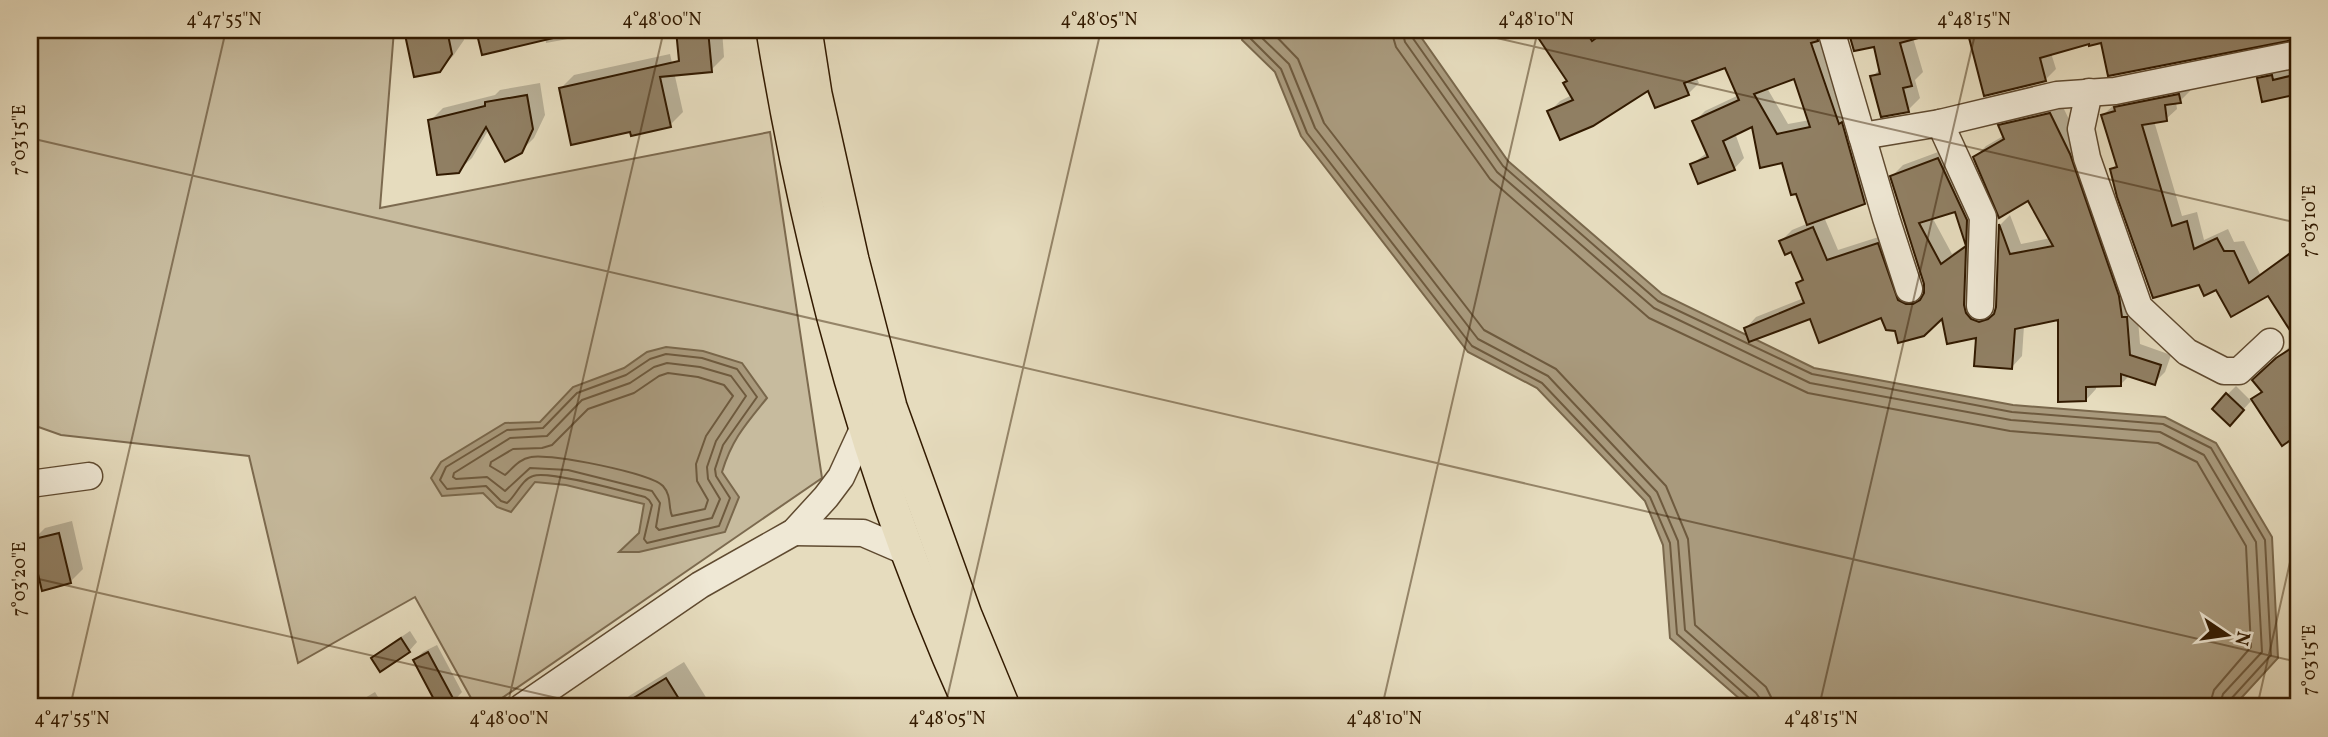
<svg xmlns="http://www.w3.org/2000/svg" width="2328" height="737" viewBox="0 0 2328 737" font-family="Vollkorn,serif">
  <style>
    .green { fill: #c7bb9e; stroke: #7c6a4f; stroke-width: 2 }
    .water { fill: #a99a7d; stroke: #79674b; stroke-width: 2 }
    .shadow { fill: #0003; fill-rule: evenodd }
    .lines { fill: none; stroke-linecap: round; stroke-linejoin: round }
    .shore { stroke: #6e5a3e; stroke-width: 2 }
    .building { fill: #907f63; stroke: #321a00; stroke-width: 2; fill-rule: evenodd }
    .minor-casing { stroke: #5f4a30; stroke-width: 29 }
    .major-casing { stroke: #321a00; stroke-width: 36 }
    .minor { stroke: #efe8d5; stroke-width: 26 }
    .major { stroke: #e6dcbe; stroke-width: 33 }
    .ticks { fill: none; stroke: #321a00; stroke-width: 2; stroke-opacity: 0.45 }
    .neatline { fill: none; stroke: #321a00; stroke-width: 2.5 }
    .ticks-label { font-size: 18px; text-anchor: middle; fill: #321a00 }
  </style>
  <rect width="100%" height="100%" fill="#e6dcbe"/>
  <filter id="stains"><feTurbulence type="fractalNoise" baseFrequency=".00286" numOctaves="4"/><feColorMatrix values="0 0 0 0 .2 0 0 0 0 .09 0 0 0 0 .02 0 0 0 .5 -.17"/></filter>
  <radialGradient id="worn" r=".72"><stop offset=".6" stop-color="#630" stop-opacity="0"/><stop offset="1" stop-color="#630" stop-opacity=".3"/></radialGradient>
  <polygon class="green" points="30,30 394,30 380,208 770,132 822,478 489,707 476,707 415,597 298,663 249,456 61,435 30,424"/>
  <g class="water">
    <polygon points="1244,30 1416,30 1508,161 1662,294 1814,368 2013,405 2165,417 2216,443 2272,537 2278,658 2233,707 1749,707 1670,638 1663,545 1645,501 1537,388 1468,352 1301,136 1275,72 1242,40"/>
    <path d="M666,347L703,351L742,363L767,398C746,424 732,439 722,472L739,497L725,532L639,552H619L639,533L644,504L566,485L535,482L511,512L497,507L483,493L442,496L431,478L441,462L505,423L540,422L573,387L624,368L647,352Z"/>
  </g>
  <g class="shadow">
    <polygon points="406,30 462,30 464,40 453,56 439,70 415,75"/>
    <polygon points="544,30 582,30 573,38 546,43"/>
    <polygon points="678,30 722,30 724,57 711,70 682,73"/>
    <path d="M1535,30H1826L1875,191L1864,202L1824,217L1838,250L1888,234L1916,294H1925L1926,284L1892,176L1903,165L1949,148L1977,209L1991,312L1996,310L1997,307L2000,225L2010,215L2021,244L2051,238L2029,199L1975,157L1986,146L2005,135L2000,126L2011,115L2061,103L2080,142L2137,307L2140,344L2171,355L2165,372L2154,383L2130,375L2121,384L2096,385V389L2086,400L2060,318L2024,326L2022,356L2012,367L1977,336L1944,315L1896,330L1882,316L1811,317L1746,328L1756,317L1804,298L1799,283L1804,278L1792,250L1781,241L1792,230L1809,223L1783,161L1754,125L1735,133L1744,158L1734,169L1692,164L1708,152L1694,122L1705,111L1739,95L1726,66L1696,77L1699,83L1688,94L1648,89L1549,112L1560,101L1572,95L1568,80ZM1795,77L1810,120L1788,124L1767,88ZM1956,209L1967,244L1952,254L1932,217Z"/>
    <polygon points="1848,30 1928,30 1923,35 1913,38 1923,72 1915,80 1920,98 1908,110 1872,77 1880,69 1875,45 1855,49"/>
    <polygon points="1969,30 2215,30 2215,32 2228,32 2229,30 2298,30 2298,37 2090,42 2051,53 2056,69 2045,80 1985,94"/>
    <polygon points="670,54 683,112 670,125 632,130 561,88 574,75"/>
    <polygon points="2298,66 2298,120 2294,120 2289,94 2259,79 2271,67"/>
    <polygon points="540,83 545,115 534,138 521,151 489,129 472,158 458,171 430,121 443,108 495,95 500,90"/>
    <polygon points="2190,85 2190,91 2180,101 2176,102 2177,109 2166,119 2154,121 2182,216 2197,212 2204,240 2228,229 2234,242 2244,241 2260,274 2298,246 2298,340 2268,294 2217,288 2200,283 2112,169 2118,163 2103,115 2114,105"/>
    <polygon points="2298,342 2298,433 2282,443 2253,400 2263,390 2255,380 2288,348"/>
    <polygon points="2236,386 2251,401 2230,424 2227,395"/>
    <polygon points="72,521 83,569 70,582 32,541 45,528"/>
    <polygon points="410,631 417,642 409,651 373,658 382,650"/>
    <polygon points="437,645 462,692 454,701 442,707 415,660 423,652"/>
    <polygon points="684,662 712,707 618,707 629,696"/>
    <polygon points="375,692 384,707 350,707"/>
    <polygon points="2298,693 2298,705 2294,697"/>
  </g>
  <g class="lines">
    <g class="shore">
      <polyline points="1251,30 1251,39 1281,69 1307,133 1472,346 1542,383 1650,497 1670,543 1677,634 1750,699 1753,707"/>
      <polyline points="1259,30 1260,36 1289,64 1315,128 1478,339 1548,376 1657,492 1678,541 1685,630 1756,693 1761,700 1762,707"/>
      <polyline points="1270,30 1298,59 1324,123 1484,330 1556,369 1666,486 1688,539 1695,625 1766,687 1771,697 1772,707"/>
      <polyline points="1391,30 1396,47 1490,179 1649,318 1808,393 2010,431 2158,443 2197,462 2246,546 2251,647 2214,690 2209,707"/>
      <polyline points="1402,30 1405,42 1497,172 1654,308 1810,383 2011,420 2160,432 2204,455 2256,542 2262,652 2223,694 2219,707"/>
      <polyline points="1411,30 1412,37 1503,166 1658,301 1812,374 2012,412 2163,424 2211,448 2265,540 2271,655 2230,700 2228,707"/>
      <path d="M666,354L702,358L737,369L757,397L723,445L715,469L716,476L730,498L719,526L647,543L644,539L652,505L649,500L645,497C625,492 549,470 533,476C522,479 515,497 507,503L501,501L486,486L447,489L440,480L446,467L507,430L543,428L577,393L626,375L650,359Z"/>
      <polygon points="667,363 700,367 731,376 746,396 716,441 707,467 708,479 720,499 712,518 659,530 656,527 660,503 652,491 568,470 530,468 505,491 487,477 456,479 453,477 454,473 510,438 547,436 582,400 630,383 654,367"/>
      <path d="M668,373L698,377L724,385L733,396L706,436L696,464L697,481L708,500L705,509L672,516C668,507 672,496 663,486C651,473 550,453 531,457C519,459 513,468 505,475L490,466L491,462L513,449L542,448L552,445L588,409L634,393L659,376Z"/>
    </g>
  </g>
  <g class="building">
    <polygon points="404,30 447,30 452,54 440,72 414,77"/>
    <polygon points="476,30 562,30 562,36 482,55"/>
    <polygon points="676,30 708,30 712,72 660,77 671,127 631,136 630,132 571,145 559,88 679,61"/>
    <path d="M1533,30H1585L1592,41L1607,30H1816L1818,41L1811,43L1839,124L1842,122L1865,204L1807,225L1796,194L1791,195L1782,163L1760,168L1752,127L1723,141L1735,170L1698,184L1690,164L1708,157L1692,121L1739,100L1725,68L1684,83L1689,95L1655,108L1648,91L1593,126L1560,140L1547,111L1573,100L1563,83L1567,81ZM1794,79L1810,127L1777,134L1754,94Z"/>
    <polygon points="1848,30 1932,30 1933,34 1900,43 1912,86 1903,88 1909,112 1881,117 1870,76 1880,74 1874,47 1854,51"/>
    <polygon points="1967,30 2183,30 2184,36 2254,30 2298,30 2298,39 2108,76 2101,43 2089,46 2089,44 2040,58 2046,81 1984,96"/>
    <polygon points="2298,74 2298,94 2262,102 2257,78 2272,75 2273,80"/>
    <polygon points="2179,94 2181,103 2165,105 2167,121 2142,125 2172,226 2187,221 2194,249 2217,238 2224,251 2234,251 2249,283 2292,252 2298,261 2298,343 2268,296 2231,317 2216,290 2204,296 2199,285 2153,298 2117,197 2110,169 2117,167 2101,115 2115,111 2114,107"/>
    <polygon points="527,95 533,129 522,153 505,162 486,127 459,173 437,175 428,120 485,106 485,102"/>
    <path d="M2050,113L2070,154L2119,296L2122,317H2127L2130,355L2161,365L2155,385L2121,374V386L2086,387V401L2058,402V320L2015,329L2012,369L1974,366L1976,338L1947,344L1942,319L1924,336L1898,343L1895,331L1886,330L1881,318L1819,343L1810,319L1749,342L1744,328L1804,303L1796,283L1803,280L1791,252L1785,255L1779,241L1813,227L1827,260L1878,243L1898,300L1906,304H1913L1920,300L1924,293V284L1890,176L1938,158L1967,220L1964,305L1966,313L1971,319L1979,322L1988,319L1994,314L1996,307L1999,224L2010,254L2053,246L2028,201L1999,218L1973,157L2004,139L1998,125ZM1955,212L1966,246L1941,264L1919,223Z"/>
    <polygon points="2298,344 2298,435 2282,446 2251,399 2262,392 2252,380 2276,358"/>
    <polygon points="2226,393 2244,410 2230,426 2212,409"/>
    <polygon points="59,533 71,583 42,591 30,540"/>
    <polygon points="401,638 410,652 380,672 371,658"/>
    <polygon points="428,652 455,702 445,707 438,707 413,660"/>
    <polygon points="666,678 684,707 619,707"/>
  </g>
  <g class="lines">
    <g class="minor-casing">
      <g id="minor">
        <polyline points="1831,30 1886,218 1909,289"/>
        <polyline points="2089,92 2081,129 2087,158 2139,307 2187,352 2224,371 2239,371 2270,342"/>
        <polyline points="1940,123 1983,217 1980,306"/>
        <polyline points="1862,136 1940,123 2057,95 2115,91 2298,54"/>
        <polyline points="30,484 89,476"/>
        <polyline points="794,532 863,533 907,552"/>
        <polyline points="522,707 700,585 794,532 826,497 841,477 864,427"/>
      </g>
    </g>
    <g class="major-casing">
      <g id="major">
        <path d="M773,30C811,263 874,492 971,707"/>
        <polyline points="805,30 815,94 852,260 890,407 965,615 1003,707"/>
      </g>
    </g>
    <use href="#minor" class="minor"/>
    <use href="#major" class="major"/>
  </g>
  <path class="ticks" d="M1462,30L2298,223M30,138L2298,662M30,577L596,707M70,707L226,30M507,707L664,30M945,707L1101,30M1382,707L1538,30M1819,707L1976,30M2257,707L2298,527"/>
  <rect width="2328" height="737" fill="none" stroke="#e6dcbe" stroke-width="77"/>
  <g transform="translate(2227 635) rotate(103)" stroke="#efe8d5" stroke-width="5" paint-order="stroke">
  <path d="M0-5L12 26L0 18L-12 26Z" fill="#321a00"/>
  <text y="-10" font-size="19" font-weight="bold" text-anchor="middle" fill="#321a00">N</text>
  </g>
  <rect x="38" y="38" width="2252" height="660" class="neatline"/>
  <g class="ticks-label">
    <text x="224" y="25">4°47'55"N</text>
    <text x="662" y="25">4°48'00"N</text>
    <text x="1099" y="25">4°48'05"N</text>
    <text x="1536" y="25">4°48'10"N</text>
    <text x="1974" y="25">4°48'15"N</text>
    <text transform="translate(19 140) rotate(-90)" y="6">7°03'15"E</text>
    <text transform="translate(2309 221) rotate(-90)" y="6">7°03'10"E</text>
    <text transform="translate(19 579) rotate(-90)" y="6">7°03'20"E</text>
    <text transform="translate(2309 660) rotate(-90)" y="6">7°03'15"E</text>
    <text x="72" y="724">4°47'55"N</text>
    <text x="509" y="724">4°48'00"N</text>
    <text x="947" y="724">4°48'05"N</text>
    <text x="1384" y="724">4°48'10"N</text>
    <text x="1821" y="724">4°48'15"N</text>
  </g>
  <rect width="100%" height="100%" filter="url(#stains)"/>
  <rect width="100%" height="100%" fill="url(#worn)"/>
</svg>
